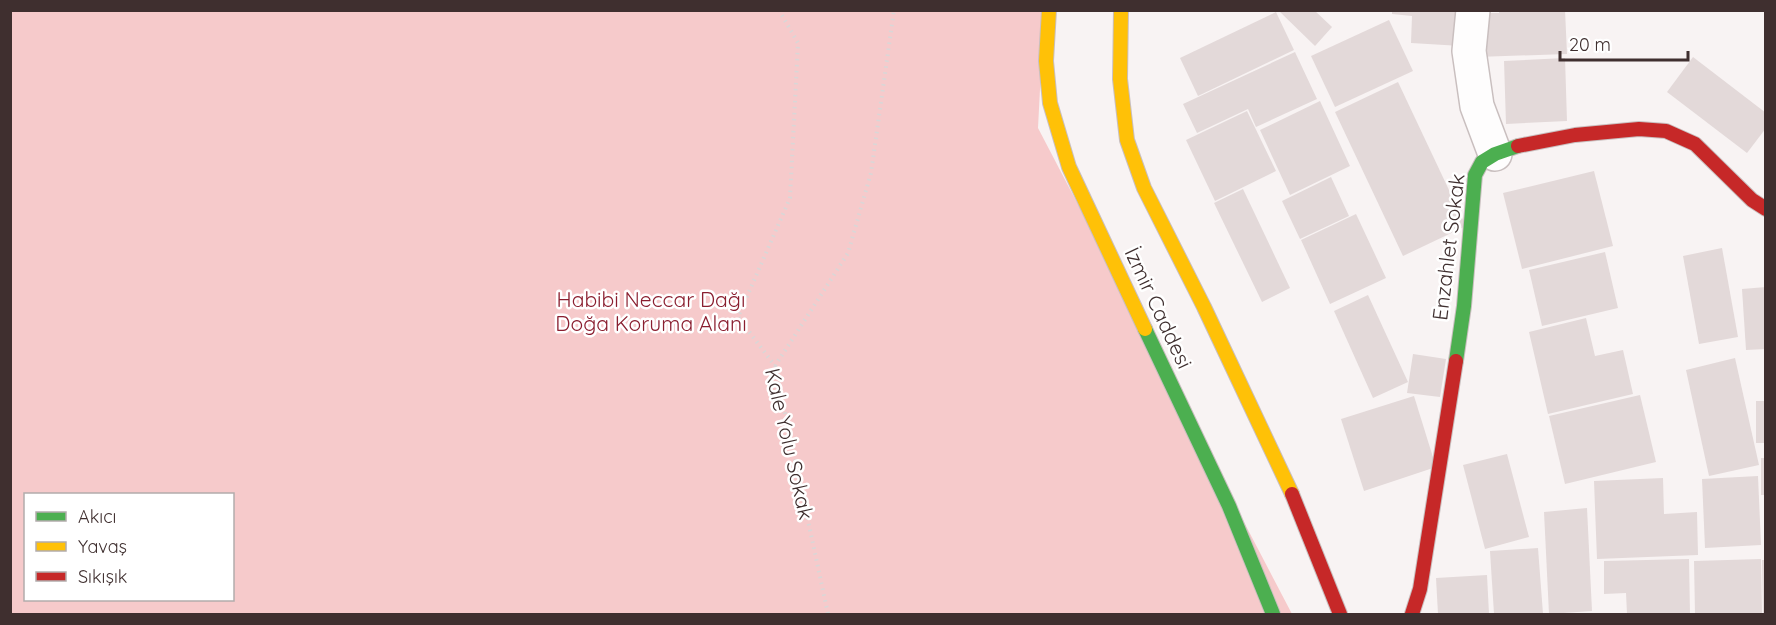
<svg xmlns="http://www.w3.org/2000/svg" width="1776" height="625" viewBox="0 0 1776 625" font-family="Quicksand,sans-serif">
  <style>
    .green { fill: #f6cacb; fill-rule: evenodd }
    .building { fill: #e3d9d9 }
    .lines { fill: none; stroke-linecap: round; stroke-linejoin: round }
    .street-casing { stroke: #c9bfbf; stroke-width: 36 }
    .fast-casing { stroke: #c9bfbf; stroke-width: 16 }
    .slow-casing { stroke: #c9bfbf; stroke-width: 16 }
    .jam-casing { stroke: #c9bfbf; stroke-width: 16 }
    .path { stroke: #d9d7d7; stroke-width: 4; stroke-dasharray: 1.5 4.5; stroke-linecap: butt }
    .street { stroke: #fefdfd; stroke-width: 33 }
    .fast { stroke: #4caf50; stroke-width: 14 }
    .slow { stroke: #ffc107; stroke-width: 14 }
    .jam { stroke: #c62828; stroke-width: 14 }
    .labels { text-anchor: middle; stroke-width: 5; stroke-linejoin: round; paint-order: stroke }
    .street-label { font-size: 21px; fill: #3f2f2f; stroke: #fff }
    .park-label { font-size: 21px; fill: #8a1e2f; stroke: #fff }
  </style>
  <rect width="100%" height="100%" fill="#f8f3f3"/>
  <path class="green" d="M10,11H1044L1038,128L1292,614H11ZM26,494H232V600H26Z"/>
  <g class="building">
    <polygon points="1278,10 1314,10 1332,27 1315,46"/>
    <polygon points="1392,10 1464,10 1461,46 1411,43 1412,16 1392,14"/>
    <polygon points="1499,10 1565,10 1567,54 1477,57 1476,13 1499,13"/>
    <polygon points="1276,12 1294,50 1198,96 1180,58"/>
    <polygon points="1389,20 1413,71 1335,107 1311,56"/>
    <polygon points="1295,52 1317,99 1256,127 1248,109 1197,133 1183,104"/>
    <polygon points="1693,57 1766,113 1766,128 1747,153 1667,92"/>
    <polygon points="1565,58 1567,121 1506,124 1504,61"/>
    <polygon points="1398,82 1466,226 1403,256 1335,112"/>
    <polygon points="1320,101 1350,166 1290,195 1260,130"/>
    <polygon points="1247,111 1276,171 1215,201 1186,140"/>
    <polygon points="1594,171 1613,246 1522,269 1503,193"/>
    <polygon points="1331,177 1349,216 1300,239 1282,201"/>
    <polygon points="1243,189 1290,288 1262,302 1214,203"/>
    <polygon points="1356,214 1386,278 1330,304 1301,240"/>
    <polygon points="1722,248 1738,337 1699,344 1683,256"/>
    <polygon points="1605,252 1618,308 1542,326 1529,270"/>
    <polygon points="1766,287 1766,349 1746,350 1742,289"/>
    <polygon points="1368,295 1408,382 1373,398 1334,311"/>
    <polygon points="1586,318 1595,356 1623,350 1633,394 1548,414 1529,332"/>
    <polygon points="1413,354 1446,359 1440,397 1407,393"/>
    <polygon points="1735,358 1759,465 1709,476 1686,370"/>
    <polygon points="1640,395 1656,462 1565,484 1549,416"/>
    <polygon points="1414,396 1436,467 1364,491 1341,419"/>
    <rect x="1756" y="401" width="10" height="42"/>
    <polygon points="1507,454 1529,537 1485,549 1463,465"/>
    <rect x="1761" y="458" width="5" height="37"/>
    <polygon points="1758,476 1761,545 1705,548 1702,479"/>
    <polygon points="1663,478 1664,514 1697,512 1698,555 1597,559 1594,481"/>
    <polygon points="1587,508 1592,611 1549,614 1544,512"/>
    <polygon points="1538,548 1543,614 1494,614 1490,551"/>
    <polygon points="1689,559 1690,614 1627,614 1626,593 1604,594 1604,561"/>
    <polygon points="1761,559 1762,614 1695,614 1694,561"/>
    <polygon points="1762,560 1766,560 1766,614 1763,614"/>
    <polygon points="1487,575 1489,614 1438,614 1436,578"/>
  </g>
  <g class="lines">
    <g class="street-casing">
      <polyline id="street" points="1473,10 1469,51 1477,106 1495,154"/>
    </g>
    <g class="fast-casing">
      <g id="fast">
        <polyline points="1145,329 1229,506 1273,614"/>
        <polyline points="1456,361 1464,306 1475,175 1482,162 1495,154 1518,146"/>
      </g>
    </g>
    <g class="slow-casing">
      <g id="slow">
        <polyline points="1049,10 1046,61 1050,103 1069,167 1145,329"/>
        <polyline points="1121,10 1120,79 1127,140 1144,188 1204,307 1292,494"/>
      </g>
    </g>
    <g class="jam-casing">
      <g id="jam">
        <polyline points="1518,146 1575,135 1639,129 1666,131 1695,144 1752,200 1766,209"/>
        <polyline points="1292,494 1340,614"/>
        <polyline points="1412,614 1420,589 1456,361"/>
      </g>
    </g>
    <g class="path">
      <polyline points="779,10 798,43 790,198 738,317 775,366 828,614"/>
      <polyline points="775,366 848,253 871,173 894,10"/>
    </g>
    <use href="#street" class="street"/>
    <use href="#fast" class="fast"/>
    <use href="#slow" class="slow"/>
    <use href="#jam" class="jam"/>
  </g>
  <g class="labels">
    <g class="street-label">
      <text transform="translate(1449 247) rotate(-83)" y="7">Enzahlet Sokak</text>
      <text transform="translate(1158 308) rotate(65)" y="7">İzmir Caddesi</text>
      <text transform="translate(789 444) rotate(77)" y="7">Kale Yolu Sokak</text>
    </g>
    <g class="park-label">
      <text x="651" y="307">Habibi Neccar Dağı<tspan x="651" dy="24">Doğa Koruma Alanı</tspan></text>
    </g>
  </g>
  <rect width="1776" height="625" fill="none" stroke="#3f2f2f" stroke-width="24"/>
  <rect x="24" y="493" width="210" height="108" fill="#ffffff" stroke="#b2acac" stroke-width="1.5"/>
  <rect x="36" y="512" width="30" height="9" fill="#4caf50" stroke="#b2acac" stroke-width="1.5"/>
  <text x="78" y="523" font-size="18" fill="#3f2f2f">Akıcı</text>
  <rect x="36" y="542" width="30" height="9" fill="#ffc107" stroke="#b2acac" stroke-width="1.5"/>
  <text x="78" y="553" font-size="18" fill="#3f2f2f">Yavaş</text>
  <rect x="36" y="572" width="30" height="9" fill="#c62828" stroke="#b2acac" stroke-width="1.5"/>
  <text x="78" y="583" font-size="18" fill="#3f2f2f">Sıkışık</text>
  <path d="M1560 51v9h128v-9" fill="none" stroke="#3f2f2f" stroke-width="3"/>
  <text x="1569" y="51" font-size="18" fill="#3f2f2f" stroke="#ffffff" stroke-width="4.5" paint-order="stroke">20 m</text>
</svg>
